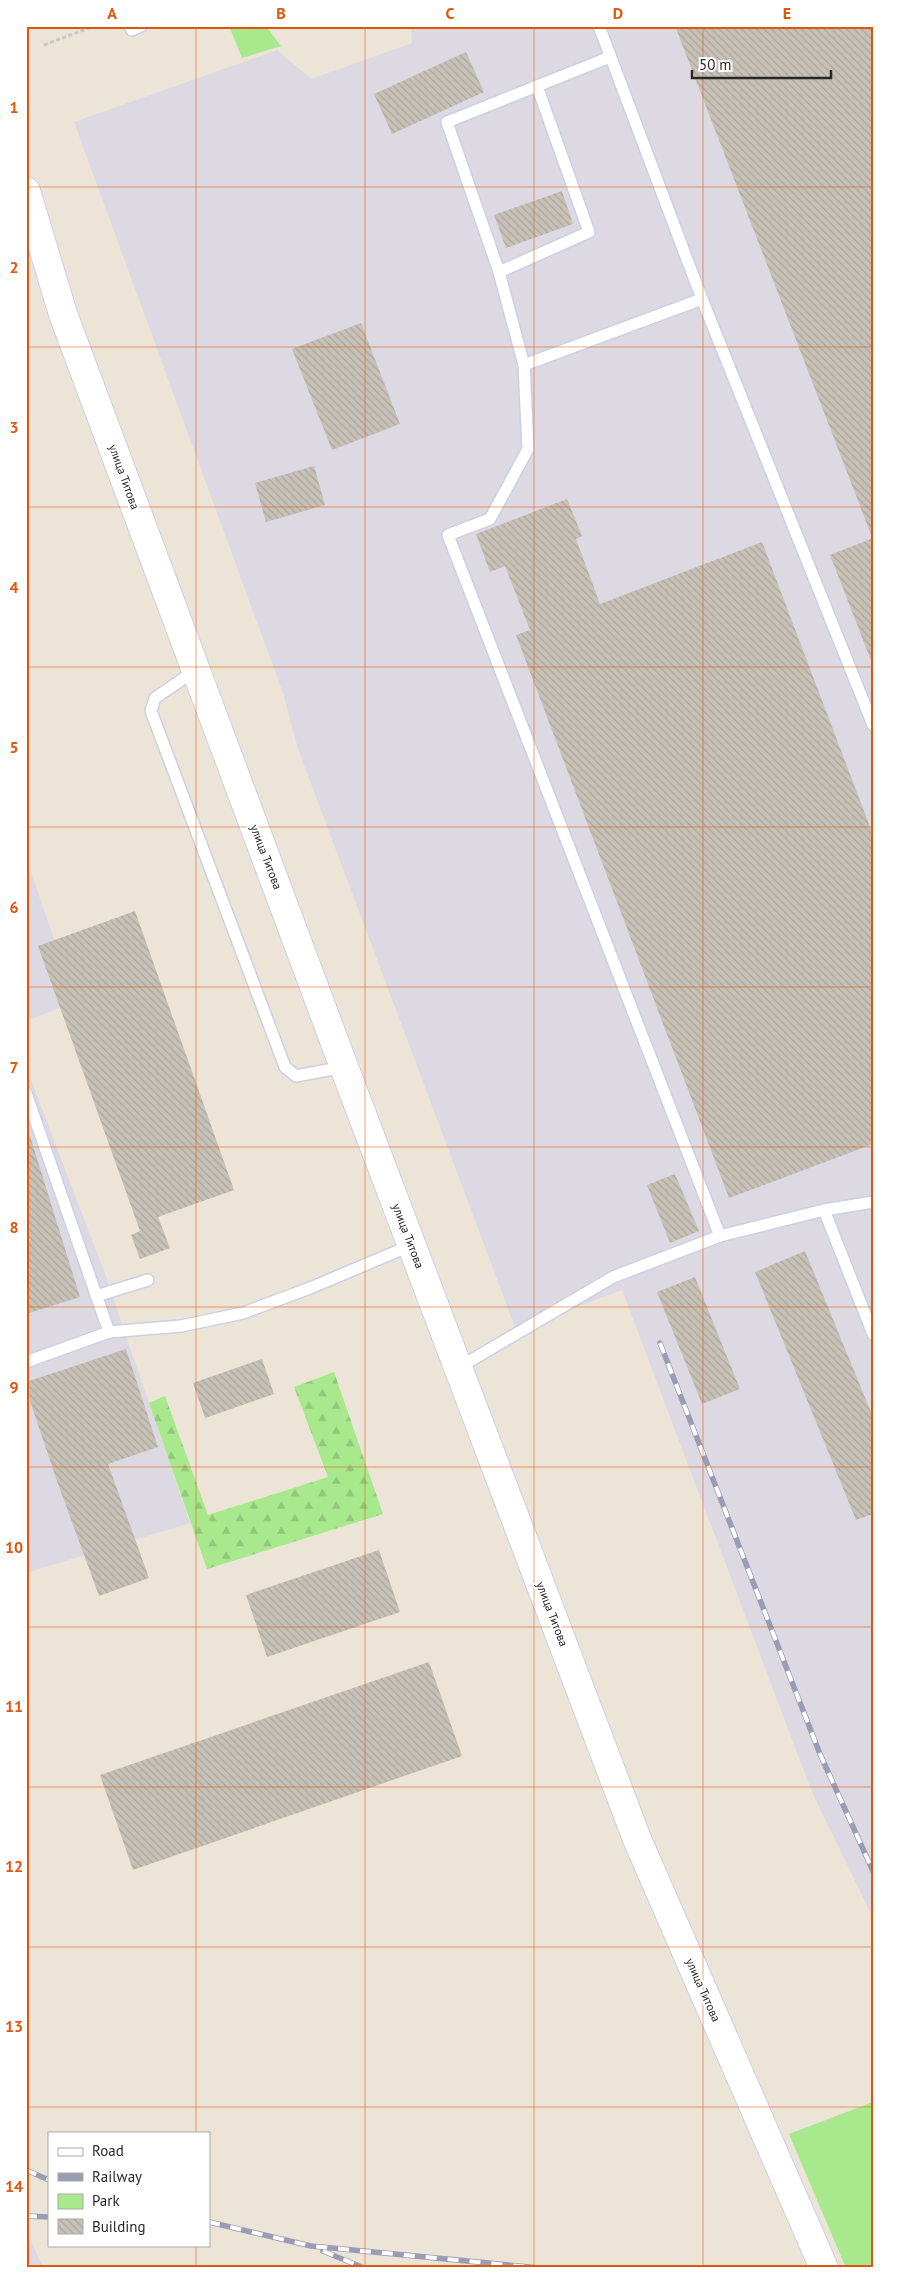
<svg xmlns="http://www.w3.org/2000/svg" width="899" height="2294" viewBox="0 0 899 2294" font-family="'PT Sans',sans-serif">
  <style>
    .industrial { fill: #dcd9e3 }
    .green { fill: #a8e98d }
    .forest { fill: url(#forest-firs) }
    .building { fill: url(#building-back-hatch) }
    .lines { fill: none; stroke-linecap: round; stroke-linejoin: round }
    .lane-casing { stroke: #ccd0e3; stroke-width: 14 }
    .secondary-casing { stroke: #ccd0e3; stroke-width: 30 }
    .path { stroke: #c7c7c7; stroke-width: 3; stroke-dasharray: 4 2.5; stroke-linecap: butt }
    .lane { stroke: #fff; stroke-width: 11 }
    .secondary { stroke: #fff; stroke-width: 28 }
    .rail-casing { stroke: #9a9cb4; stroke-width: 5.5 }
    .rail { stroke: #fff; stroke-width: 4; stroke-dasharray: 11; stroke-linecap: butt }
    .grid { fill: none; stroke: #de570d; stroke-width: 1; stroke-opacity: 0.55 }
    .labels { text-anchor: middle; stroke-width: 4; stroke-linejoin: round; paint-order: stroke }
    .street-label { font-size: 12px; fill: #282828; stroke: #fff }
    .neatline { fill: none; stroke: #de570d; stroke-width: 2 }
    .grid-label { font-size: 16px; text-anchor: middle; font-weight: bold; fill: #de570d }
  </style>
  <defs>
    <pattern id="forest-firs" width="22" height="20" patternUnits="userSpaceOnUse" patternTransform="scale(1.25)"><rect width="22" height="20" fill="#a8e98d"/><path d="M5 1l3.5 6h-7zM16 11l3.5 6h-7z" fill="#91c87a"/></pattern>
    <pattern id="building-back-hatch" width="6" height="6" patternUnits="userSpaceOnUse" patternTransform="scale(1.25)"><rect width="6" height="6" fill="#c7c1b7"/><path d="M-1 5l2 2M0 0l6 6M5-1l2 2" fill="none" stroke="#aba69d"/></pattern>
  </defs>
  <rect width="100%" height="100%" fill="#ece4d7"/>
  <g class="industrial">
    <polygon points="411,26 873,26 873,1918 812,1792 622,1290 516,1330 298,749 284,696 74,122 277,50 311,79 412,43"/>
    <polygon points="26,858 76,1002 26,1021"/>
    <polygon points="26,1067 105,1274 190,1523 26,1573"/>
    <polygon points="26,2229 43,2268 26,2268"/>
  </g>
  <g class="green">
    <polygon points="229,26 266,26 281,46 242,58"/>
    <polygon points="873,2102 873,2268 846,2268 789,2134"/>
  </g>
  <polygon class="forest" points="334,1372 383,1514 207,1569 149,1403 165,1396 208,1515 328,1477 294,1387"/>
  <g class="building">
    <polygon points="675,26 873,26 873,537 872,537"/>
    <polygon points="466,52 484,92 392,134 374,94"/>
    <polygon points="562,191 573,224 506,248 494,215"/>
    <polygon points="361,323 400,424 332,450 292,349"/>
    <polygon points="314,466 325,505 266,522 255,483"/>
    <polygon points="567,499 582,536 576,539 600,604 762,542 873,835 873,1144 729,1198 516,635 530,630 505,566 490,572 476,534"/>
    <polygon points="873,538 873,663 872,663 830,555"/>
    <polygon points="135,911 234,1190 158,1217 170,1248 140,1259 131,1235 140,1231 38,946"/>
    <polygon points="26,1136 30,1136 80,1297 26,1314"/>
    <polygon points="675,1174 699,1231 670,1243 647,1185"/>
    <polygon points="805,1251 873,1417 873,1514 856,1520 755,1272"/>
    <polygon points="695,1277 740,1389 702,1404 657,1292"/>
    <polygon points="126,1349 158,1447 108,1464 149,1578 99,1596 57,1481 26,1389 26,1382"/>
    <polygon points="262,1359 274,1394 205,1418 193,1383"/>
    <polygon points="379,1550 400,1612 267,1657 246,1595"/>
    <polygon points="429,1662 462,1756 133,1870 100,1775"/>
  </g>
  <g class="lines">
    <g class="lane-casing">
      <g id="lane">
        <polyline points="130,26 132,30 141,26"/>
        <polyline points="599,26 702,299 873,725"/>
        <polyline points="499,272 589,232 537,86"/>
        <polyline points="702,299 524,365 528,449 490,519 448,535 720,1236 824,1210 873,1202"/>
        <polyline points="524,365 499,272 447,122 610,57"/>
        <polyline points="196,670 155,698 151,711 285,1067 296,1076 344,1067"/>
        <polyline points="26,1093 109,1332 26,1362"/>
        <polyline points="824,1210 873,1334"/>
        <polyline points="96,1296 148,1280"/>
        <polyline points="109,1332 181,1326 243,1313 310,1288 412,1245"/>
        <polyline points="458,1368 613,1277 720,1236"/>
      </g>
    </g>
    <g class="secondary-casing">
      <polyline id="secondary" points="26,191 63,314 344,1067 637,1839 824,2268"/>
    </g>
    <polyline class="path" points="44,45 94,26"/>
    <use href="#lane" class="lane"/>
    <use href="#secondary" class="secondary"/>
    <g class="rail-casing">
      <g id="rail">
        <polyline points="660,1343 820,1754 873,1871"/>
        <polyline points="26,2170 49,2180"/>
        <polyline points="26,2216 49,2217"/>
        <polyline points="209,2222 311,2246 540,2268"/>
        <polyline points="323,2251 364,2268"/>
      </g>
    </g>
    <use href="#rail" class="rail"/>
  </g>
  <path class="grid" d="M196,26V2133M365,26V2268M534,26V2268M703,26V2268M26,187H873M26,347H873M26,507H873M26,667H873M26,827H873M26,987H873M26,1147H873M26,1307H873M26,1467H873M26,1627H873M26,1787H873M26,1947H873M26,2107H873M196,2245V2268"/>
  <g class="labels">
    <g class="street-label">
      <text transform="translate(124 477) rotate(70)" y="4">улица Титова</text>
      <text transform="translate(266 857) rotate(69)" y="4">улица Титова</text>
      <text transform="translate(408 1236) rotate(69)" y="4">улица Титова</text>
      <text transform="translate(552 1614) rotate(69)" y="4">улица Титова</text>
      <text transform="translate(703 1990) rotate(66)" y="4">улица Титова</text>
    </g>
  </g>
  <rect width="899" height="2294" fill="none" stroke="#ffffff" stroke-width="55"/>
  <rect x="48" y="2132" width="162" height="115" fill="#ffffff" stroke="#a9a9a9"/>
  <rect x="58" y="2148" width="25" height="8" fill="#ffffff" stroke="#a9a9a9"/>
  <text x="92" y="2156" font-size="15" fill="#282828">Road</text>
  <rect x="58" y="2173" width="25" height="8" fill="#9a9cb4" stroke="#a9a9a9"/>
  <text x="92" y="2182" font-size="15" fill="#282828">Railway</text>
  <rect x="58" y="2194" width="25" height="15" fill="#a8e98d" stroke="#a9a9a9"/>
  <text x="92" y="2206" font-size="15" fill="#282828">Park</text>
  <rect x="58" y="2219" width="25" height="15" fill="url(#building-back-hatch)" stroke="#a9a9a9"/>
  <text x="92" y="2232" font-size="15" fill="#282828">Building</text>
  <path d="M692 70v8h139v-8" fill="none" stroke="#282828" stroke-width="2.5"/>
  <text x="699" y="70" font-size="15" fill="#282828" stroke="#ffffff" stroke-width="4" paint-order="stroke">50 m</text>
  <rect x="28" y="28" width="844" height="2238" class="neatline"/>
  <g class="grid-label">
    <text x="112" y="19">A</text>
    <text x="281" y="19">B</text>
    <text x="450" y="19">C</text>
    <text x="618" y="19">D</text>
    <text x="787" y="19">E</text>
    <text x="14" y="113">1</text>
    <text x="14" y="273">2</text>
    <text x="14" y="433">3</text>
    <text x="14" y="593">4</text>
    <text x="14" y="753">5</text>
    <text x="14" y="913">6</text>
    <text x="14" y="1073">7</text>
    <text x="14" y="1233">8</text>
    <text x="14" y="1393">9</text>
    <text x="14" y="1553">10</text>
    <text x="14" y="1712">11</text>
    <text x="14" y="1872">12</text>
    <text x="14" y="2032">13</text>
    <text x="14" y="2192">14</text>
  </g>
</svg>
